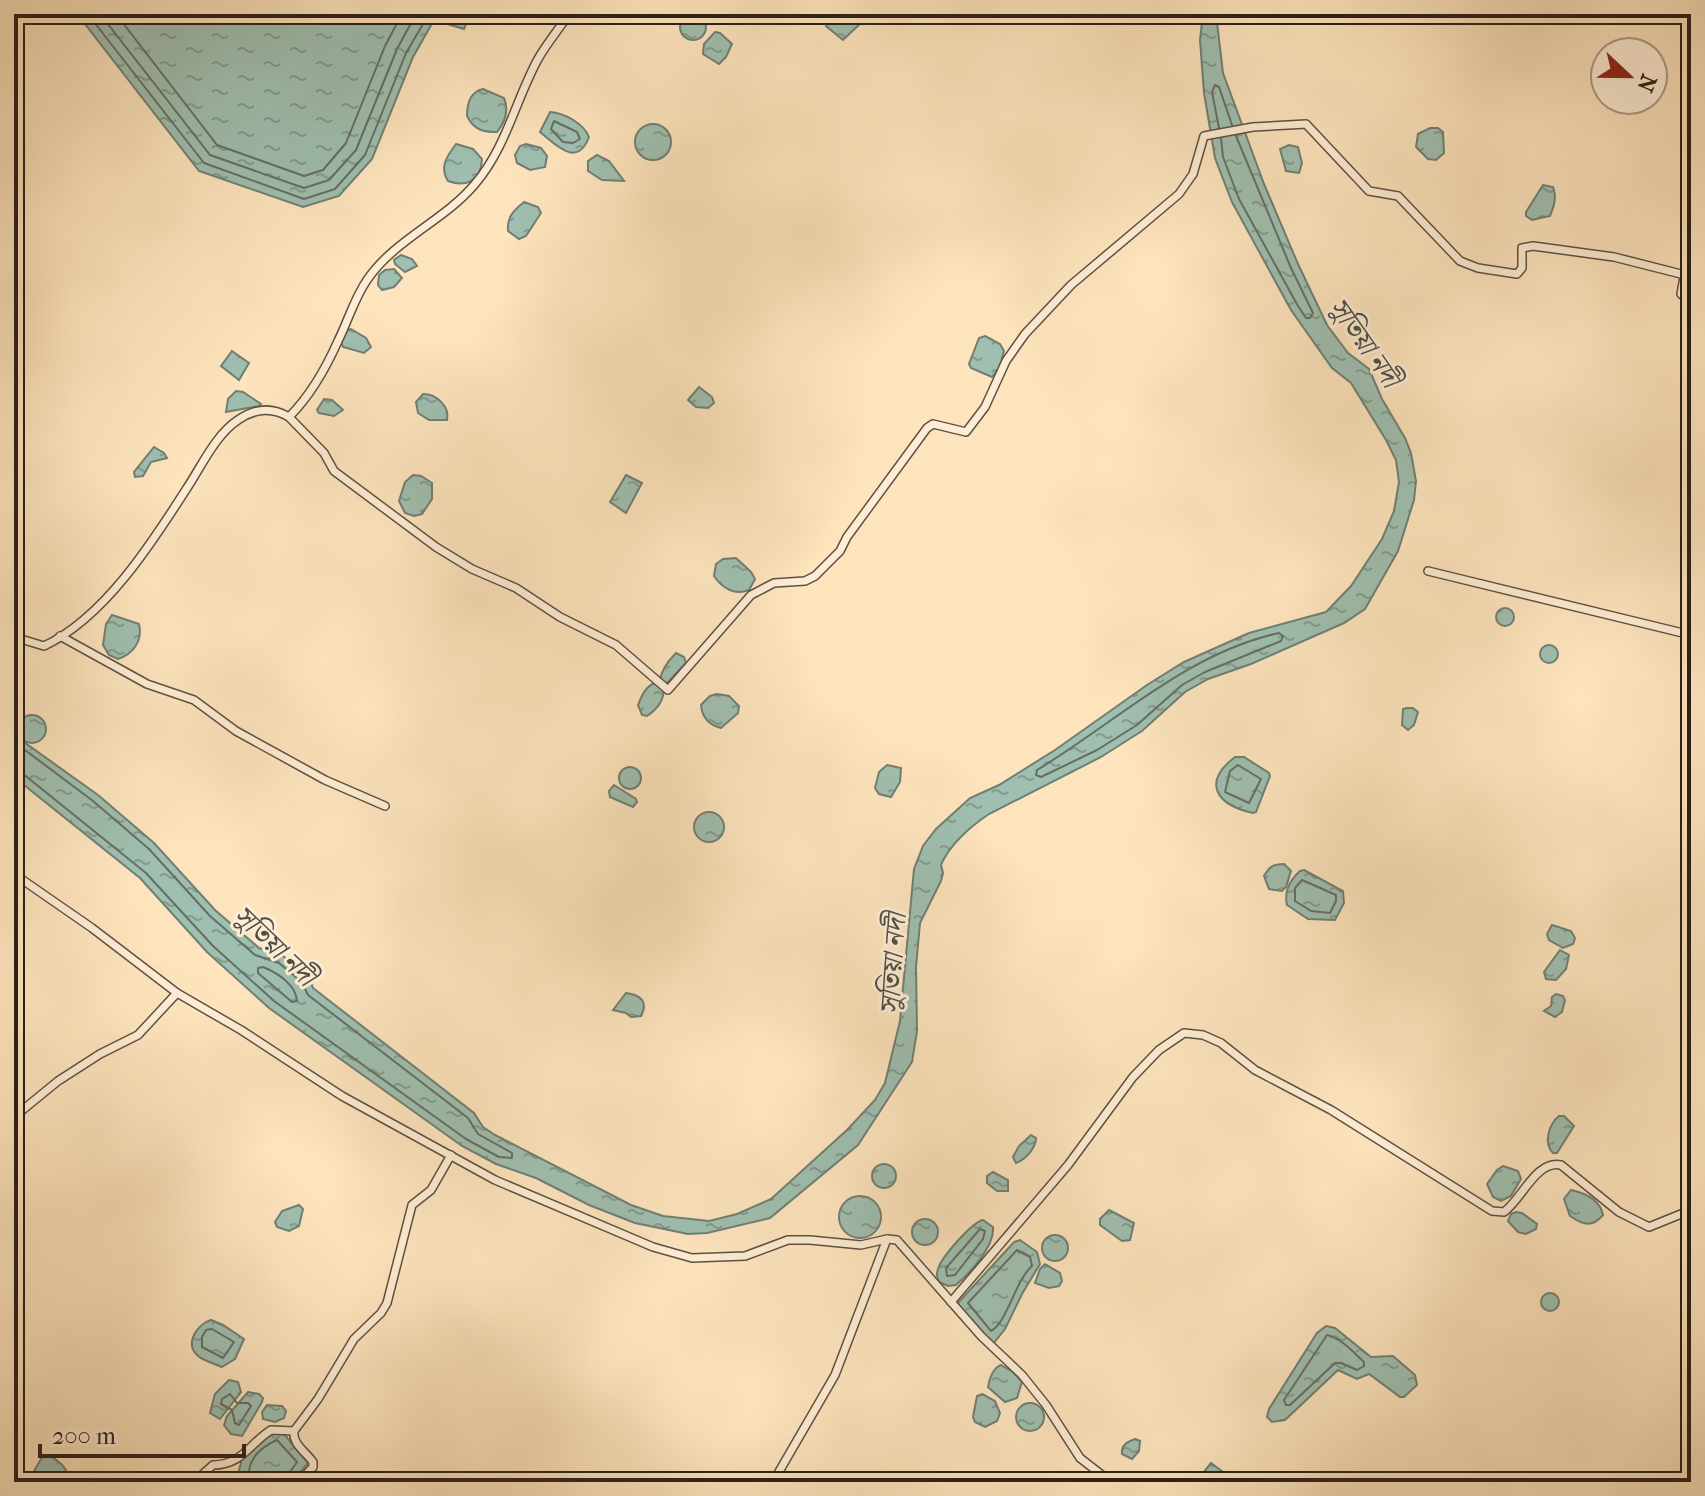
<svg xmlns="http://www.w3.org/2000/svg" width="1705" height="1496" viewBox="0 0 1705 1496" font-family="'IM FELL French Canon','Noto Serif Bengali',serif">
  <style>
    .water { fill: url(#water-ripples); stroke: #707f74; stroke-width: 2 }
    .lines { fill: none; stroke-linecap: round; stroke-linejoin: round }
    .shore { stroke: #646f64; stroke-width: 2 }
    .minor-casing { stroke: #5f5042; stroke-width: 10 }
    .minor { stroke: #feedd4; stroke-width: 7 }
    .labels { text-anchor: middle; stroke-width: 6; stroke-linejoin: round; paint-order: stroke }
    .water-label { font-size: 28px; font-style: italic; fill: #4d4f46; stroke: #feedd4 }
  </style>
  <defs>
    <pattern id="water-ripples" width="26" height="14" patternUnits="userSpaceOnUse" patternTransform="scale(2)"><rect width="26" height="14" fill="#9fbfb0"/><path d="M2 4q2-2 4 0t4 0M15 11q2-2 4 0t4 0" fill="none" stroke="#829b8e"/></pattern>
  </defs>
  <rect width="100%" height="100%" fill="#fde4bd"/>
  <filter id="stains"><feTurbulence type="fractalNoise" baseFrequency=".0025" numOctaves="4"/><feColorMatrix values="0 0 0 0 .2 0 0 0 0 .09 0 0 0 0 .02 0 0 0 .5 -.17"/></filter>
  <radialGradient id="worn" r=".72"><stop offset=".6" stop-color="#630" stop-opacity="0"/><stop offset="1" stop-color="#630" stop-opacity=".3"/></radialGradient>
  <g class="water">
    <polygon points="86,14 470,14 464,29 434,20 413,57 372,159 339,196 303,207 199,171 85,24"/>
    <polygon points="836,14 860,14 863,21 843,40 826,26"/>
    <path d="M1203,14H1216L1223,73L1264,184L1298,264L1327,325L1348,353L1369,369L1382,399L1405,438L1411,453L1416,481L1414,500L1398,551L1365,609L1344,623L1251,664L1208,679L1185,692L1142,731L1101,757L989,814C971,826 949,845 941,865L943,873L941,881L920,923L916,967L917,1031L912,1062L858,1145L770,1218L707,1233L688,1234L635,1223L589,1205L536,1178L496,1164L462,1146L269,1008L207,952L140,878L14,777V735L98,795L154,843L215,910L259,948L283,956L309,977L313,988L474,1113L483,1127L495,1135L631,1205L663,1216L709,1221L737,1214L771,1199L847,1130L875,1100L885,1083L900,1021L914,869L923,846L936,829L970,798L999,785L1055,750L1147,685L1184,662L1249,633L1326,612L1351,586L1382,539L1394,511L1399,482L1396,460L1386,440L1351,383L1332,368L1291,310L1232,202L1215,158L1204,93L1200,40Z"/>
    <circle cx="693" cy="27" r="13"/>
    <polygon points="715,32 720,33 732,44 726,57 719,64 703,54 704,44"/>
    <path d="M483,89L504,98C509,110 505,122 497,132C483,132 474,130 467,116C467,103 470,92 483,89Z"/>
    <path d="M550,112C565,113 584,124 589,137C577,169 555,144 540,132Z"/>
    <circle cx="653" cy="142" r="18"/>
    <polygon points="1430,128 1438,128 1443,132 1444,153 1436,160 1428,159 1416,147 1418,134"/>
    <path d="M456,144L473,149L482,159C481,180 467,188 448,181C439,167 447,156 456,144Z"/>
    <polygon points="526,144 541,148 547,156 545,167 530,170 517,163 515,155 520,146"/>
    <polygon points="1289,145 1298,147 1302,163 1299,173 1286,171 1280,149"/>
    <polygon points="597,155 609,161 624,181 602,180 588,171 588,161"/>
    <path d="M1543,185L1553,187C1557,197 1554,206 1550,216L1532,220L1526,216V212Z"/>
    <path d="M524,202L538,207L541,213L526,236L519,239L508,231C507,217 513,211 524,202Z"/>
    <polygon points="401,255 412,259 417,266 405,272 395,264 394,260"/>
    <polygon points="394,269 402,278 394,287 382,290 378,285 379,275 385,270"/>
    <polygon points="351,329 366,338 371,347 364,353 343,347 341,342 345,331"/>
    <polygon points="985,336 1000,344 1004,351 999,369 992,377 971,368 969,364 979,338"/>
    <polygon points="232,351 249,363 239,380 221,366"/>
    <polygon points="699,387 712,397 714,403 708,408 696,407 688,400"/>
    <polygon points="236,391 243,392 261,404 259,406 226,412 228,399"/>
    <path d="M423,394C437,394 450,407 447,420H429L418,413L416,402Z"/>
    <polygon points="324,399 332,400 343,410 334,416 319,413 317,410"/>
    <polygon points="154,447 164,453 167,458 151,462 143,476 135,477 134,472"/>
    <polygon points="413,475 421,476 432,483 432,499 422,514 414,516 405,513 399,501 405,482"/>
    <polygon points="626,475 642,483 626,513 610,502"/>
    <path d="M736,558L751,572L755,579L749,590C735,596 722,588 714,576L716,564L723,559Z"/>
    <circle cx="1505" cy="617" r="9"/>
    <path d="M112,615L139,624C143,641 133,654 118,659L109,655L103,645L106,624Z"/>
    <circle cx="1549" cy="654" r="9"/>
    <path d="M676,653L684,657L686,663L666,684L660,681C661,670 668,661 676,653Z"/>
    <path d="M656,682L664,690C663,702 657,709 647,716L642,715L638,705C642,695 645,687 656,682Z"/>
    <path d="M717,694L729,696L739,706L738,713L721,728C709,725 702,717 701,705L710,696Z"/>
    <polygon points="1407,708 1413,708 1418,712 1414,725 1408,730 1402,725 1403,709"/>
    <circle cx="32" cy="729" r="14"/>
    <path d="M1235,757H1244L1269,773L1270,776L1256,812L1253,813C1217,805 1201,783 1235,757Z"/>
    <polygon points="887,765 901,768 900,782 891,797 879,794 875,788 879,772"/>
    <circle cx="630" cy="778" r="11"/>
    <polygon points="614,785 636,799 637,802 633,807 610,797 609,791"/>
    <circle cx="709" cy="827" r="15"/>
    <path d="M1284,864L1291,871L1286,887L1282,891L1269,889L1264,876C1269,867 1273,864 1284,864Z"/>
    <path d="M1304,870L1343,891L1344,903L1335,920L1308,919L1287,905C1284,892 1290,880 1300,871Z"/>
    <polygon points="1552,925 1571,931 1575,938 1573,944 1563,948 1549,940 1547,934"/>
    <polygon points="1560,950 1569,955 1566,969 1556,980 1546,979 1544,972"/>
    <path d="M626,993C640,995 649,1001 641,1016L631,1017L626,1013L613,1010Z"/>
    <polygon points="1556,994 1563,996 1565,1000 1562,1012 1555,1017 1544,1011 1551,1006 1552,997"/>
    <path d="M1559,1116H1564L1574,1126L1557,1153H1553C1543,1143 1549,1124 1559,1116Z"/>
    <path d="M1031,1135L1036,1138C1036,1148 1025,1160 1016,1163L1013,1157L1019,1146Z"/>
    <circle cx="884" cy="1176" r="12"/>
    <polygon points="1503,1166 1518,1171 1521,1179 1511,1196 1501,1201 1493,1197 1487,1184 1497,1170"/>
    <polygon points="993,1172 1008,1180 1008,1191 997,1191 987,1183 987,1176"/>
    <path d="M1571,1190C1585,1193 1600,1200 1603,1215C1592,1228 1583,1225 1570,1216L1564,1199Z"/>
    <circle cx="860" cy="1217" r="21"/>
    <polygon points="299,1205 303,1209 299,1226 289,1231 277,1227 275,1222 282,1211"/>
    <polygon points="1109,1210 1134,1223 1130,1240 1122,1241 1100,1225 1100,1219"/>
    <polygon points="1516,1212 1522,1213 1537,1224 1536,1229 1526,1234 1518,1232 1508,1221 1511,1214"/>
    <circle cx="925" cy="1232" r="13"/>
    <path d="M983,1220L993,1227C995,1246 970,1273 956,1285L948,1286L939,1282C937,1276 936,1275 938,1269C941,1258 971,1223 983,1220Z"/>
    <circle cx="1055" cy="1248" r="13"/>
    <polygon points="1020,1240 1037,1252 1040,1264 1022,1294 1005,1329 993,1344 957,1304 1014,1242"/>
    <polygon points="1045,1264 1060,1273 1062,1281 1059,1286 1049,1288 1035,1283 1040,1269"/>
    <circle cx="1550" cy="1302" r="9"/>
    <path d="M211,1320L223,1325L244,1339L235,1359L222,1367C215,1364 204,1361 198,1356C184,1344 197,1324 211,1320Z"/>
    <polygon points="1326,1326 1335,1328 1371,1357 1393,1356 1415,1375 1417,1385 1404,1397 1400,1397 1369,1374 1357,1379 1338,1370 1285,1420 1272,1422 1267,1417 1269,1409 1317,1333"/>
    <path d="M1001,1365L1013,1372L1022,1382L1017,1398L1005,1402L988,1387C989,1379 993,1368 1001,1365Z"/>
    <polygon points="229,1380 238,1382 241,1392 220,1419 210,1413 215,1394"/>
    <polygon points="248,1392 259,1394 263,1398 262,1402 242,1436 231,1434 224,1425 227,1416"/>
    <polygon points="982,1394 995,1401 1000,1413 997,1421 985,1427 975,1422 973,1417 977,1396"/>
    <circle cx="1030" cy="1417" r="14"/>
    <polygon points="267,1405 282,1406 286,1411 284,1418 275,1422 263,1419 262,1412"/>
    <polygon points="271,1433 284,1434 308,1463 292,1482 243,1482 238,1474 242,1459"/>
    <path d="M1135,1439L1140,1441L1139,1451L1132,1459L1122,1454C1121,1445 1127,1442 1135,1439Z"/>
    <path d="M46,1455C55,1458 61,1462 66,1470L63,1478L39,1482L33,1473L41,1459Z"/>
    <polygon points="1211,1463 1227,1475 1243,1473 1252,1482 1196,1482"/>
  </g>
  <g class="lines">
    <g class="shore">
      <polyline points="93,14 94,22 204,163 304,199 335,189 365,155 406,53 429,14"/>
      <polyline points="103,14 104,19 210,155 304,188 329,180 356,150 397,49 416,14"/>
      <polyline points="116,14 217,145 304,176 323,170 346,143 385,46 402,14"/>
      <polygon points="554,121 577,132 580,139 573,143 563,142 551,129"/>
      <polyline points="1219,128 1212,92 1215,85 1219,87 1232,125"/>
      <polyline points="1221,138 1223,157 1239,199 1298,306 1306,318 1310,318 1313,313 1291,268 1236,136"/>
      <path d="M1279,633L1283,636L1281,641L1205,672L1182,685L1137,725L1097,750L1041,777L1036,775L1037,770C1115,723 1187,653 1279,633Z"/>
      <polyline points="14,745 21,747 93,801 149,849 210,916 255,955 279,963 302,982 308,995 468,1118 478,1134 512,1153 512,1158 499,1157 466,1139 274,1001 213,946 146,873 22,773 14,771"/>
      <polygon points="1238,765 1261,779 1249,803 1225,792 1230,771"/>
      <polygon points="1302,880 1336,895 1336,901 1330,913 1311,911 1295,901 1295,888"/>
      <path d="M263,967C278,973 296,985 297,1001L292,1002L258,973V968Z"/>
      <polygon points="980,1229 985,1231 983,1239 955,1275 947,1276 946,1268"/>
      <path d="M1017,1250L1030,1257L1032,1266C1015,1281 1007,1323 991,1331L968,1303Z"/>
      <polygon points="212,1329 234,1342 223,1358 202,1347 202,1337 206,1330"/>
      <path d="M1327,1335C1341,1338 1353,1352 1364,1362V1366L1357,1370L1341,1363H1335L1290,1405H1286L1284,1400Z"/>
      <polygon points="230,1394 237,1403 248,1403 251,1406 239,1425 235,1423 232,1410 221,1404 222,1399"/>
      <path d="M249,1482C246,1462 258,1448 277,1440L297,1462L287,1476L286,1482"/>
    </g>
    <g class="minor-casing">
      <g id="minor">
        <polyline points="289,417 324,453 334,471 436,547 472,569 516,588 560,617 616,645 668,690 751,595 774,583 805,581 815,576 840,551 847,537 927,428 933,424 966,432 985,407 1006,361 1025,334 1071,285 1179,194 1193,174 1204,136 1253,127 1306,124 1369,191 1398,196 1460,261 1478,268 1517,274 1522,268 1522,248 1533,246 1614,257 1681,274 1684,277 1681,294 1691,302"/>
        <polyline points="1428,571 1691,635"/>
        <polyline points="60,636 147,684 194,700 236,731 325,780 385,806"/>
        <path d="M14,637L44,646C104,618 152,543 187,488C201,467 216,434 238,420C255,408 272,407 289,417C310,396 326,368 338,341C348,321 354,299 367,280C395,239 444,221 475,184C506,148 516,99 538,59C547,43 559,29 569,14"/>
        <polyline points="14,874 92,928 177,993 241,1030 342,1096 495,1180 653,1247 692,1258 745,1256 788,1240 810,1240 861,1245 887,1239 897,1240 981,1336 1022,1375 1046,1405 1080,1458 1111,1482"/>
        <polyline points="14,1117 58,1081 100,1054 138,1035 177,993"/>
        <path d="M951,1302L1068,1165L1133,1077L1159,1050L1184,1033L1203,1035L1221,1043L1255,1070L1331,1110L1492,1211L1504,1212C1522,1199 1536,1160 1561,1165L1619,1212L1649,1227L1691,1210"/>
        <path d="M194,1482L213,1465C242,1465 249,1444 271,1430L294,1431"/>
        <path d="M299,1482L313,1467V1462C306,1452 292,1444 294,1431L318,1399L354,1339L381,1313L387,1303L412,1205L431,1190L451,1155"/>
        <polyline points="773,1482 835,1375 887,1239"/>
      </g>
    </g>
    <use href="#minor" class="minor"/>
  </g>
  <g class="labels">
    <g class="water-label">
      <text transform="translate(1365 342) rotate(55)" y="10">সুতিয়া নদী</text>
      <text transform="translate(275 945) rotate(44)" y="10">সুতিয়া নদী</text>
      <text transform="translate(892 964) rotate(-86)" y="10">সুতিয়া নদী</text>
    </g>
  </g>
  <rect width="1705" height="1496" fill="none" stroke="#fde4bd" stroke-width="48"/>
  <rect x="16" y="16" width="1673" height="1464" fill="none" stroke="#2a1f19" stroke-width="4"/>
  <rect x="24" y="24" width="1657" height="1448" fill="none" stroke="#2a1f19" stroke-width="2"/>
  <g transform="translate(1629 76) rotate(112)"><circle r="38" fill="#feedd4" stroke="#a99b89" stroke-width="2"/>
  <path d="M0-6L14 30L0 20L-14 30Z" fill="#8f2418"/>
  <text y="-12" font-size="22" font-weight="bold" text-anchor="middle" fill="#2a1f19">N</text>
  </g>
  <path d="M40 1444v12h204v-12" fill="none" stroke="#2a1f19" stroke-width="4"/>
  <text x="52" y="1444" font-size="24" fill="#2a1f19" stroke="#feedd4" stroke-width="6" paint-order="stroke">200 m</text>
  <rect width="100%" height="100%" filter="url(#stains)"/>
  <rect width="100%" height="100%" fill="url(#worn)"/>
</svg>
